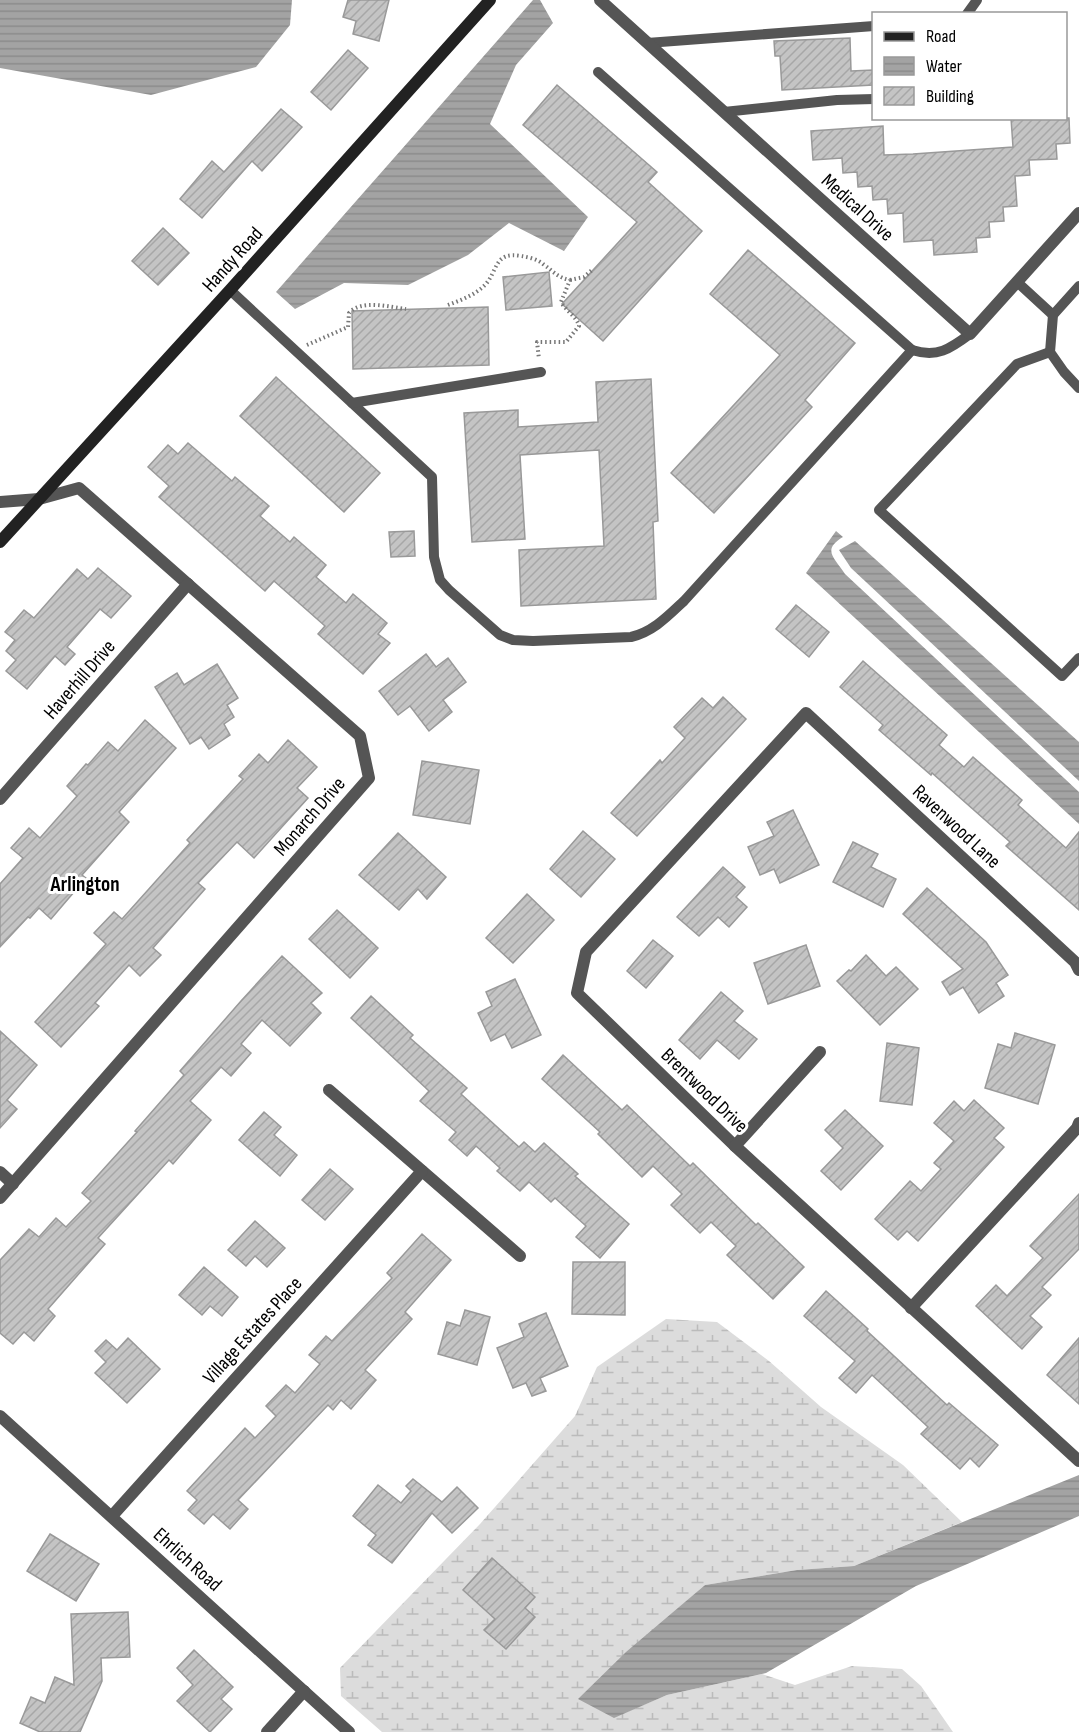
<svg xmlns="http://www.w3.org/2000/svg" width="1079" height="1732" viewBox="0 0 1079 1732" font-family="'Sofia Sans Condensed',sans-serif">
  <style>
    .wetland { fill: url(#wetland-marsh) }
    .water { fill: url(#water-rules) }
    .building { fill: url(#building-hatch); stroke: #999; stroke-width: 1.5 }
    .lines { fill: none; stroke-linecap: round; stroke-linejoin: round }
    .path { stroke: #777; stroke-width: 4; stroke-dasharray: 1.5 3; stroke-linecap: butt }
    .lane { stroke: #555; stroke-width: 10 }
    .street { stroke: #555; stroke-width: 12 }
    .secondary { stroke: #222; stroke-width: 12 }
    .labels { text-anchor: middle; stroke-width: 6; stroke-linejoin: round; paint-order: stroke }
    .street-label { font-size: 20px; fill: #000; stroke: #fff }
    .neighbourhood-label { font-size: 21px; font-weight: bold; fill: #000; stroke: #fff }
  </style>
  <defs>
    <pattern id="wetland-marsh" width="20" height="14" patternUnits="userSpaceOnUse" patternTransform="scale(1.5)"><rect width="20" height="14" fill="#dcdcdc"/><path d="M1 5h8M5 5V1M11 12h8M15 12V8" fill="none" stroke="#bbb"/></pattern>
    <pattern id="water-rules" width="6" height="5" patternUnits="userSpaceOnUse" patternTransform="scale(1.5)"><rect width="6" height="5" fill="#a3a3a3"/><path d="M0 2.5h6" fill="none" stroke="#8b8b8b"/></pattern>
    <pattern id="building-hatch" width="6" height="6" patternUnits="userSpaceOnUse" patternTransform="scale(1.5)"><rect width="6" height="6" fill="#c4c4c4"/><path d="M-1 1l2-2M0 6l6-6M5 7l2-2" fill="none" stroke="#a7a7a7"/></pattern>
  </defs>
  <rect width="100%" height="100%" fill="#fff"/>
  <polygon class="wetland" points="666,1319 717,1322 769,1361 821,1407 903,1465 962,1522 854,1566 797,1570 705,1585 674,1612 615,1717 667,1695 762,1674 795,1685 852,1666 902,1669 921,1686 953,1732 382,1732 341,1696 340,1668 480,1524 575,1416 597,1367"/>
  <g class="water">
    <polygon points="0,0 292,0 290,25 256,67 151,95 0,68"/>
    <polygon points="533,0 540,0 553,23 516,65 490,124 588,217 564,251 509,223 468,255 408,285 344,283 295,309 276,292"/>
    <path d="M836,531L843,537C821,550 835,558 845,574L1079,792V824L806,573Z"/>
    <polygon points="855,541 1079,742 1079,781 851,568 839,550"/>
    <polygon points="1079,1475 1079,1516 916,1586 766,1673 667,1695 614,1718 578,1699 626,1652 705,1585 797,1570 854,1566"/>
  </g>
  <g class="building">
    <polygon points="348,0 389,0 379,41 353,34 356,21 343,17"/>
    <polygon points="850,38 851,71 873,70 873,85 782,90 780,56 775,56 774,41"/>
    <polygon points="348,50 368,68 331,110 311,92"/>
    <polygon points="557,85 657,172 648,182 702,231 603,341 562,304 637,222 523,125"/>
    <polygon points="281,109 302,127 262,171 252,161 202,218 180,199 212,161 224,172"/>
    <polygon points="1011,118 1069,118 1070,143 1056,144 1057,159 1029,160 1030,175 1015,176 1017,206 1003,207 1004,221 989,222 990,237 976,238 977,252 934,255 933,240 904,242 903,213 888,214 887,199 873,200 872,186 858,187 857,172 843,173 842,158 813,160 811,131 883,126 884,155 913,154 1013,147"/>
    <polygon points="163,228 189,253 158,285 132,261"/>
    <polygon points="748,250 855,343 805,400 812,407 714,513 671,473 780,355 710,294"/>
    <polygon points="549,272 552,306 506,310 503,277"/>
    <polygon points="488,307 489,365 353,369 352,311"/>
    <polygon points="276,377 380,473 344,512 240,416"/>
    <polygon points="651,379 658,521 653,522 656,599 521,606 519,550 604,546 599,450 520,455 525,539 472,542 464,413 518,410 518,427 598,422 596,382"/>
    <polygon points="188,443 232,481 235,477 269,506 260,516 290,542 294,537 326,565 316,577 346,603 353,594 387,623 378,634 390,643 363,674 318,634 325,626 274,581 265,591 159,497 169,486 148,467 168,445 178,454"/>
    <polygon points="414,531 415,556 391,557 389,532"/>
    <polygon points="98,568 131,596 111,618 100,609 67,647 75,654 65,665 55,656 27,689 6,671 16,660 6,651 15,640 5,632 24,610 34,618 77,569 88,579"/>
    <polygon points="796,605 829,632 809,657 776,629"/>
    <polygon points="426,654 436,667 448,658 466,682 443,700 452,712 429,731 410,706 398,715 379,691"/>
    <polygon points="863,661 947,735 939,745 964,767 973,757 1022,800 1018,805 1066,848 1079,832 1079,910 1006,846 1010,842 932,773 931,775 879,730 883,725 840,687"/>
    <polygon points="217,664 238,698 227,705 234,717 224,724 230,735 209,749 201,737 190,744 155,687 177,673 184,685"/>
    <polygon points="723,697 746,719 637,836 611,813 660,760 662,763 685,738 674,727 702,698 713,708"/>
    <polygon points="145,720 176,748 119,812 129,822 82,875 86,878 51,919 39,908 30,918 28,917 0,947 0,884 23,858 11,848 29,828 40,838 77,796 67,786 86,764 88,765 108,742 118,751"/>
    <polygon points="288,740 317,767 297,788 308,798 254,858 237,842 198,883 205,889 153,948 161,955 140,976 129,965 95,1003 99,1006 61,1047 35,1022 106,944 94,933 114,912 122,919 190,843 187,840 243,779 239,776 259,754 268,763"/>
    <polygon points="422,761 479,770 470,824 413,815"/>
    <polygon points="793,810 819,865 780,883 774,869 760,875 748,847 774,836 767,822"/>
    <polygon points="583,831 615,859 581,897 550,869"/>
    <polygon points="398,833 446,877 427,899 418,889 399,910 359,875"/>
    <polygon points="853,842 878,854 871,867 896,879 883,907 833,882"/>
    <polygon points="723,867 745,887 736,897 747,907 729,927 718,917 699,936 677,917"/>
    <polygon points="927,888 986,942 1008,975 996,983 1004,996 979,1013 963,987 950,995 942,982 963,969 903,914"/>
    <polygon points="527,894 554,920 513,963 486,938"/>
    <polygon points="337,910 378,948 350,978 309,939"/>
    <polygon points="653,940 673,956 646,988 627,971"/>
    <polygon points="806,945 820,986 768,1004 754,963"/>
    <polygon points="866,955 886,976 896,967 918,989 880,1025 837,981 849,970 851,971"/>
    <polygon points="282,956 322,993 311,1003 321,1013 290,1046 262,1020 241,1044 251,1053 231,1076 221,1067 190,1101 211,1120 173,1164 169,1160 98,1238 105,1244 48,1309 55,1316 34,1341 24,1332 13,1344 0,1333 0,1260 29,1229 39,1237 56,1218 66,1227 91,1201 82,1193 137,1132 135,1131 184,1075 180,1071 241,1001"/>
    <polygon points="515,979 541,1035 512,1048 505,1034 491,1041 478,1013 492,1006 486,992"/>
    <polygon points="721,992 743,1011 734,1021 757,1039 739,1059 717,1040 700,1059 679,1040"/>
    <polygon points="371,996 413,1035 410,1038 467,1088 461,1094 519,1147 524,1142 535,1152 544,1143 578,1174 575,1176 629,1224 600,1258 576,1237 586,1226 555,1198 551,1202 529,1182 520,1191 497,1171 500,1168 476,1146 467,1156 449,1140 456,1132 420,1101 429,1091 351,1018"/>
    <polygon points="0,1031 37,1065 7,1100 17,1109 0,1128"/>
    <polygon points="1015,1033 1055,1045 1038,1104 985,1088 998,1044 1011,1048"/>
    <polygon points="887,1043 919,1048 912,1105 880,1101"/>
    <polygon points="563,1055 622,1110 627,1105 690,1166 693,1163 756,1225 758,1223 804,1267 773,1299 727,1255 736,1246 711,1222 700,1233 671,1205 682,1194 653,1166 642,1177 598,1134 600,1132 542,1079"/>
    <polygon points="974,1100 1004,1128 994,1138 1004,1147 918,1241 907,1231 898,1240 875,1219 910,1181 921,1191 941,1169 934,1163 954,1141 934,1123 954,1101 964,1111"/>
    <polygon points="845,1110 883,1146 841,1190 821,1171 843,1148 825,1130"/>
    <polygon points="264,1112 281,1127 274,1135 297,1155 280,1176 239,1140"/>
    <polygon points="330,1169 353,1189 325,1220 302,1200"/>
    <polygon points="1079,1194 1079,1249 1042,1287 1051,1295 1030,1316 1042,1327 1022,1349 976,1306 996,1285 1007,1296 1043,1258 1030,1246"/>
    <polygon points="255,1221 285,1248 267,1267 255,1256 246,1266 228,1250"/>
    <polygon points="422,1234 451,1260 405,1312 412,1319 365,1370 376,1380 351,1409 341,1400 333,1410 328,1405 238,1500 248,1509 230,1529 213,1514 204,1524 188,1510 197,1500 187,1491 245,1428 255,1438 276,1416 266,1406 286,1385 295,1393 320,1364 309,1355 326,1336 332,1341 392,1278 387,1273"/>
    <polygon points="573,1262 625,1262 625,1315 572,1314"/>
    <polygon points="204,1267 238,1297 222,1316 210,1306 202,1315 179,1295"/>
    <polygon points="826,1291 868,1329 867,1331 947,1405 949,1403 998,1445 979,1467 970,1458 960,1469 921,1434 928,1427 872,1375 856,1393 839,1378 855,1361 804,1316"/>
    <polygon points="465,1310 490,1317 477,1365 438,1354 447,1322 460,1326"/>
    <polygon points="546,1313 568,1366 540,1378 546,1391 532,1396 526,1383 513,1388 497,1348 524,1337 519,1324"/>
    <polygon points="128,1338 160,1369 127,1403 95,1373 106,1362 95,1351 106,1340 117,1350"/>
    <polygon points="1079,1338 1079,1404 1047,1375"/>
    <polygon points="413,1479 442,1502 457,1487 478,1508 452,1533 432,1513 392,1563 368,1545 376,1535 353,1516 378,1485 401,1503 411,1491 406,1486"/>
    <polygon points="50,1534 99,1564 76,1601 27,1571"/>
    <polygon points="492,1558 535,1597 525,1608 535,1617 506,1649 484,1630 495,1619 463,1590"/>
    <polygon points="128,1612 130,1657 101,1658 102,1681 80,1732 40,1732 20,1723 31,1697 45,1703 55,1677 74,1685 71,1614"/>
    <polygon points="194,1650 233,1687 221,1699 232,1709 210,1732 177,1701 193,1685 177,1668"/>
  </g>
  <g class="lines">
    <g class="path">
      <polyline points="570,280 584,277 592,270"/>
      <path d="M448,305C461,300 475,295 485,285C498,271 494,251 521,256C528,257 537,259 543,264C553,271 558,278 570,280L561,302C566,311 577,317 579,326L566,342H537L539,359"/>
      <path d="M307,345L348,327L349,313C361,299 390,307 406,309"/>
    </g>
    <g class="lane">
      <polyline points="967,14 977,0"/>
      <polyline points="647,43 874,26"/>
      <polyline points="598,72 912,350"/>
      <polyline points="724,112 837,100 874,99"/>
      <polyline points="1017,282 1053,315"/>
      <polyline points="1079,286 1053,315 1050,352 1064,372 1079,388"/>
      <path d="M230,290L432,477L434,557L440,580L449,590L500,635L513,640L533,641L631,637C653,632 668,616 684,601L912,350C937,358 950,349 970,334"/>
      <polyline points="1050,352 1017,364 879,510 1062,676 1079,658"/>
      <polyline points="352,403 541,372"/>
    </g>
    <g class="street">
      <polyline points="600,0 970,334 1079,213"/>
      <polyline points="0,502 39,499 79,488 360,736 369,778 0,1198"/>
      <polyline points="0,799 188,584"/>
      <polyline points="1079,970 1075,962 806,713 586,952 577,993 735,1146 1079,1461"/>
      <polyline points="329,1090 520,1256"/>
      <polyline points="735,1146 820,1052"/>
      <polyline points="0,1172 13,1184"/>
      <polyline points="911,1308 1077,1128 1079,1123"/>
      <polyline points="0,1416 349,1732"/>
      <polyline points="112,1516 422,1171"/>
      <polyline points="267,1732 304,1691"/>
    </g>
    <polyline class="secondary" points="0,542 230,290 490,0"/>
  </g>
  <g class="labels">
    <g class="street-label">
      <text transform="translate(858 207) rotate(42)" y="7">Medical Drive</text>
      <text transform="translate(232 259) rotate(-48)" y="7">Handy Road</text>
      <text transform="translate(79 679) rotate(-49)" y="7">Haverhill Drive</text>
      <text transform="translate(309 816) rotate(-49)" y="7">Monarch Drive</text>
      <text transform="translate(957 826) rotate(43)" y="7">Ravenwood Lane</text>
      <text transform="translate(705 1090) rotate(44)" y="7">Brentwood Drive</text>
      <text transform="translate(252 1330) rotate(-48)" y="7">Village Estates Place</text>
      <text transform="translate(188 1559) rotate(42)" y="7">Ehrlich Road</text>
    </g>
    <g class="neighbourhood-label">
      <text x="85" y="891">Arlington</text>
    </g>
  </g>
  <rect x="872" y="12" width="195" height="108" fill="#ffffff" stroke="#999999" stroke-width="1.5"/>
  <rect x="884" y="32" width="30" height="9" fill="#222222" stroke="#999999" stroke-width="1.5"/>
  <text x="926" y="42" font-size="18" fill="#000000">Road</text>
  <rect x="884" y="57" width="30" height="18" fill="url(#water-rules)" stroke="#999999" stroke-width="1.5"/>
  <text x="926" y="72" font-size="18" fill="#000000">Water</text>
  <rect x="884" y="87" width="30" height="18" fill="url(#building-hatch)" stroke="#999999" stroke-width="1.5"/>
  <text x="926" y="102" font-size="18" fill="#000000">Building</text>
</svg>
